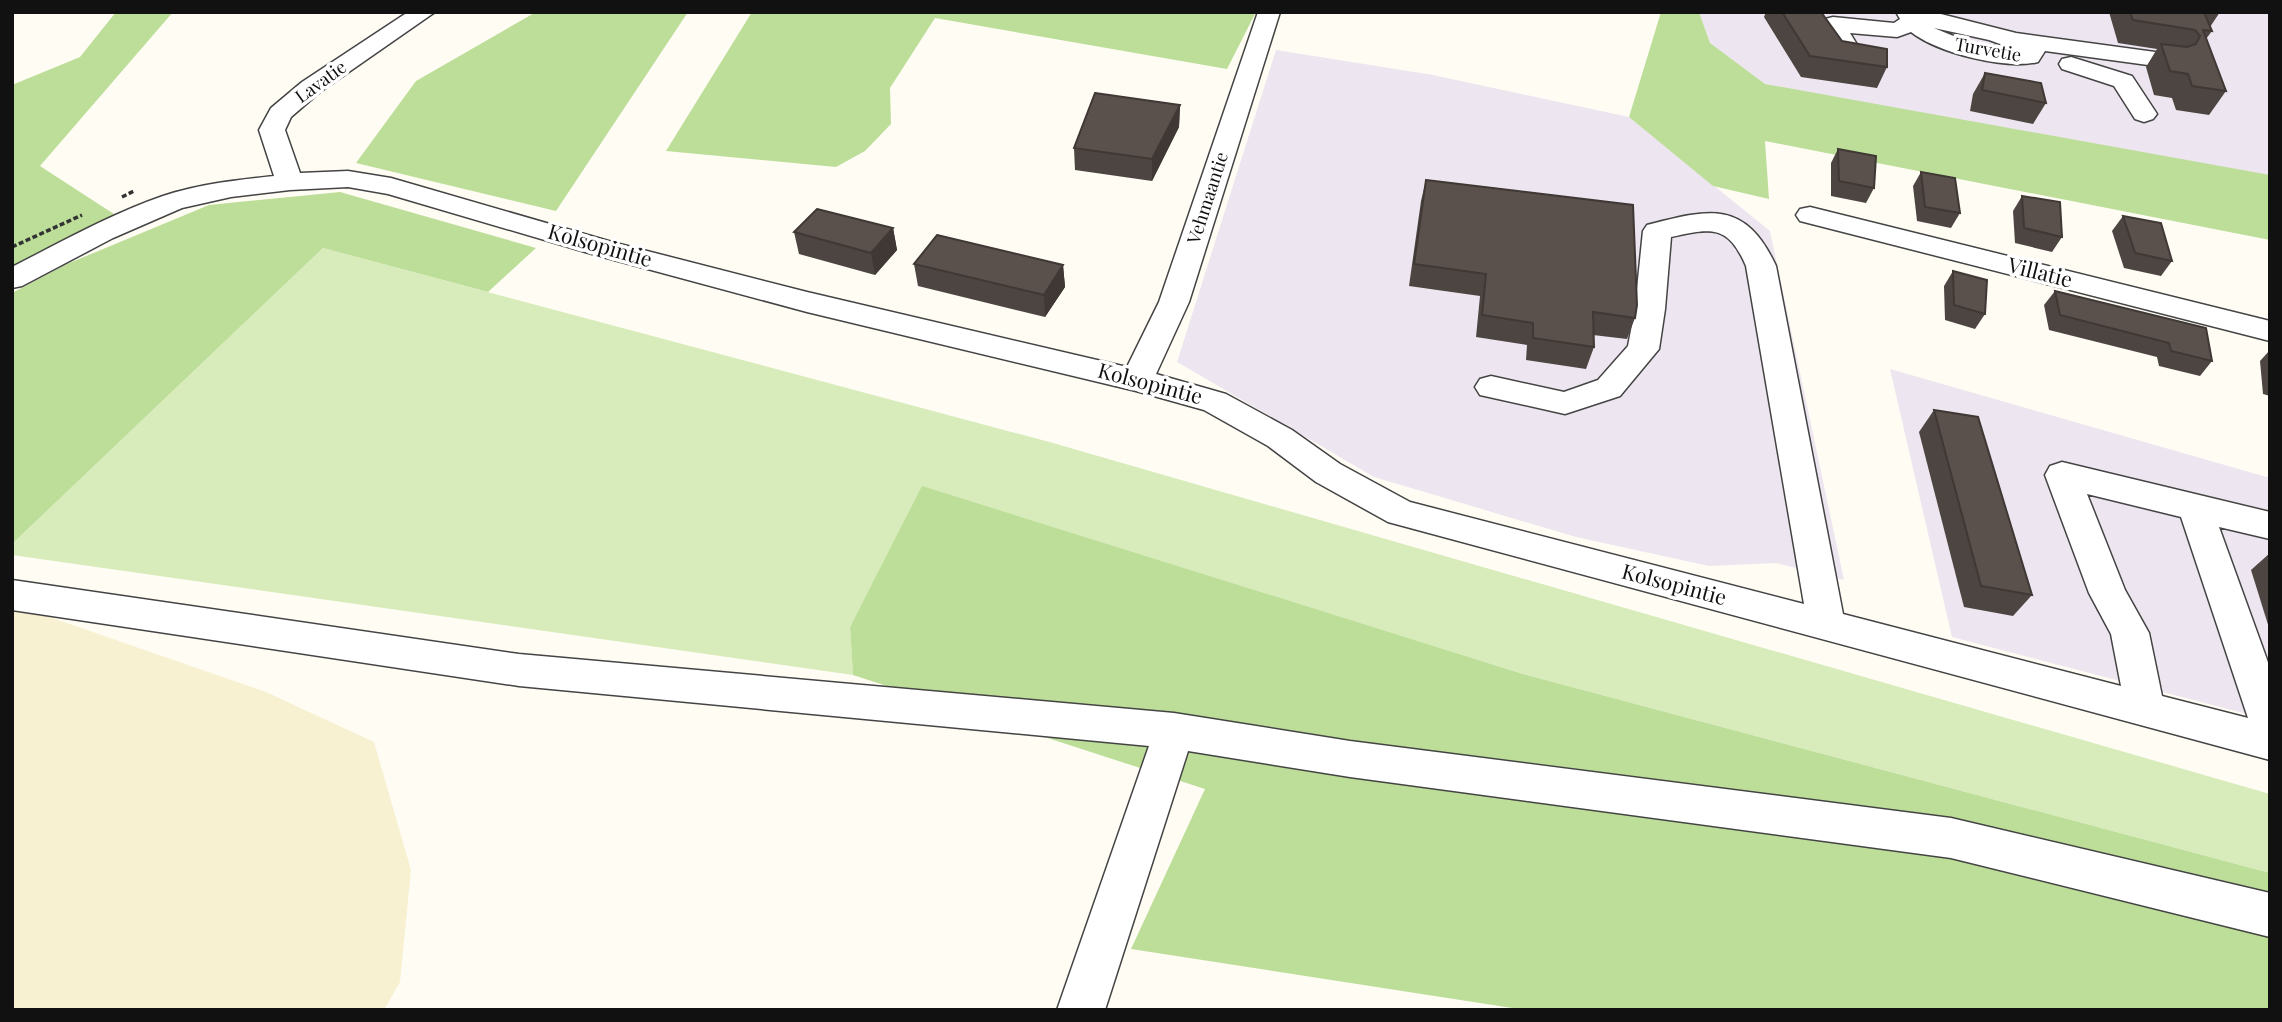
<svg xmlns="http://www.w3.org/2000/svg" width="2282" height="1022" viewBox="0 0 2282 1022" font-family="'Playfair Display',serif">
  <style>
    .industrial { fill: #ede5ef }
    .farmland { fill: #f7f1d2 }
    .green { fill: #d8ecbb }
    .forest { fill: #bdde99 }
    .lines { fill: none; stroke-linecap: round; stroke-linejoin: round }
    .minor-casing { stroke: #444; stroke-width: 3 }
    .path { stroke: #333; stroke-width: 3.5; stroke-dasharray: 5 2.5; stroke-linecap: butt }
    .minor { fill: #fff; fill-rule: evenodd }
    .wall { fill: #4d4541 }
    .shaded-wall { fill: #3f3835 }
    .building { fill: #5a504c; stroke: #3f3835; stroke-width: 2 }
    .labels { text-anchor: middle; stroke-width: 7; stroke-linejoin: round; paint-order: stroke }
    .far-street-label { font-size: 18px; fill: #111; stroke: #fff }
    .street-label { font-size: 21px; fill: #111; stroke: #fff }
  </style>
  <rect width="100%" height="100%" fill="#fffcf4"/>
  <g class="industrial">
    <polygon points="1699,12 2270,12 2270,179 1764,84 1710,43"/>
    <polygon points="1276,50 1433,75 1629,117 1770,231 1844,580 1776,563 1709,566 1576,537 1374,477 1177,362"/>
    <polygon points="1890,369 2270,478 2270,720 1952,637"/>
  </g>
  <polygon class="farmland" points="12,604 266,692 374,742 411,870 400,982 384,1010 12,1010"/>
  <polygon class="green" points="323,248 1053,443 2270,794 2270,873 1523,674 923,487 850,627 853,675 12,555 12,544"/>
  <g class="forest">
    <polygon points="116,12 173,12 40,166 117,216 12,269 12,85 80,57"/>
    <polygon points="536,12 688,12 556,211 356,163 416,81"/>
    <polygon points="752,12 1256,12 1227,69 935,18 890,88 891,124 865,151 836,167 666,151"/>
    <polygon points="1661,12 1699,12 1710,43 1765,84 2270,175 2270,240 1765,141 1769,199 1713,186 1629,117"/>
    <polygon points="340,192 536,248 488,292 323,248 12,544 12,293 67,264 209,205"/>
    <polygon points="922,486 1523,674 2270,873 2270,1010 1525,1010 1131,949 1205,789 853,675 850,627"/>
  </g>
  <g class="lines">
    <g class="minor-casing">
      <g id="minor">
        <path d="M408,12H435L320,92L291,117L285,130L300,173L348,171L391,178L612,242L807,292L1127,367L1159,302L1258,12H1280L1189,302L1156,374L1226,394L1292,430L1340,464L1410,502L1804,604L1746,266C1728,224 1711,228 1671,237L1665,309L1659,349L1620,396L1565,414L1480,395L1475,387L1480,379L1491,376L1564,392L1598,380L1628,346L1635,309L1643,231L1647,225C1709,209 1745,199 1776,266L1843,614L2121,686L2111,634L2089,593L2045,475L2050,466L2062,462L2270,512V539L2219,527L2270,668V760L1388,522L1316,482L1268,446L1204,410L1136,391L807,312L592,254L388,194L348,187L290,190L231,197L182,208L113,238L22,286L12,288V267C61,242 111,214 163,196C199,184 238,180 274,176L259,130L271,108L302,82ZM2087,494L2181,517L2248,718L2162,696L2149,633L2125,590Z"/>
        <path d="M1896,12H1933L2016,33L2170,54L2178,56L2182,61L2178,66L2170,68L2045,51L2038,62C2005,70 1938,53 1911,32L1897,37L1850,33L1864,56L1860,61H1844L1821,24L1825,19L1833,17L1894,23L1900,19ZM1934,28L1989,40L2014,49L1968,42Z"/>
        <polygon points="2071,57 2132,76 2157,114 2153,119 2144,122 2135,119 2114,86 2062,69 2059,64 2062,59"/>
        <polygon points="1810,207 2270,321 2270,341 1800,221 1796,215 1800,209"/>
        <polygon points="12,580 519,654 1174,713 1350,741 1951,818 2270,893 2270,937 1951,858 1350,777 1188,751 1105,1010 1057,1010 1149,746 519,686 12,610"/>
      </g>
    </g>
    <g class="path">
      <polyline points="122,197 134,191"/>
      <polyline points="12,247 82,215"/>
    </g>
    <use href="#minor" class="minor"/>
  </g>
  <g class="wall">
    <polygon points="1766,12 1821,12 1842,41 1887,67 1877,88 1801,77 1764,17"/>
    <polygon points="2109,12 2220,12 2210,27 2212,31 2206,39 2226,91 2209,115 2176,110 2172,98 2154,95 2146,67 2157,49 2118,43"/>
    <polygon points="1985,73 2046,103 2033,124 1970,111 1973,94"/>
    <polygon points="1180,105 1179,127 1152,181 1075,170 1074,148"/>
    <polygon points="1838,149 1874,188 1866,203 1831,196 1831,163"/>
    <polygon points="1921,172 1960,213 1951,228 1917,221 1913,186"/>
    <polygon points="1426,180 1635,318 1627,339 1593,335 1594,347 1586,369 1526,360 1527,345 1476,337 1480,296 1409,286 1421,201"/>
    <polygon points="2022,196 2062,237 2052,252 2015,243 2013,211"/>
    <polygon points="2123,216 2172,261 2161,276 2124,268 2112,231"/>
    <polygon points="893,228 897,250 875,275 799,254 794,232"/>
    <polygon points="914,264 1063,265 1065,287 1045,317 918,286"/>
    <polygon points="1953,271 1985,314 1975,329 1945,320 1944,286"/>
    <polygon points="2055,291 2212,361 2200,376 2159,366 2157,357 2049,330 2044,305"/>
    <polygon points="2270,350 2270,396 2263,394 2260,361"/>
    <polygon points="1934,410 2032,595 2013,616 1964,607 1919,432"/>
    <polygon points="2270,553 2270,631 2251,570"/>
  </g>
  <g class="shaded-wall">
    <polygon points="1180,105 1179,127 1152,181 1152,159"/>
    <polygon points="893,228 897,250 875,275 871,253"/>
    <polygon points="1063,265 1065,287 1045,317 1044,295"/>
  </g>
  <g class="building">
    <polygon points="1782,12 1821,12 1842,41 1887,49 1887,67 1810,56"/>
    <polygon points="2130,12 2204,12 2212,31 2203,30 2226,91 2192,86 2188,74 2170,71 2161,44 2187,47 2196,44 2200,36 2195,30 2133,20"/>
    <polygon points="1985,73 2041,83 2046,103 1982,90"/>
    <polygon points="1095,93 1180,105 1152,159 1074,148"/>
    <polygon points="1838,149 1876,156 1874,188 1839,181"/>
    <polygon points="1921,172 1955,178 1960,213 1925,207"/>
    <polygon points="1426,180 1633,205 1637,305 1635,318 1593,312 1594,347 1533,338 1533,323 1482,315 1486,274 1414,264"/>
    <polygon points="2022,196 2060,202 2062,237 2024,228"/>
    <polygon points="817,209 893,228 871,253 794,232"/>
    <polygon points="2123,216 2161,223 2172,261 2135,253"/>
    <polygon points="937,235 1063,265 1044,295 914,264"/>
    <polygon points="1953,271 1987,280 1985,314 1954,305"/>
    <polygon points="2055,291 2206,328 2212,361 2171,351 2169,343 2060,315"/>
    <polygon points="1934,410 1978,417 2032,595 1981,586"/>
  </g>
  <g class="labels">
    <g class="far-street-label">
      <text transform="translate(1988 50) rotate(10)" y="6">Turvetie</text>
      <text transform="translate(321 82) rotate(-36)" y="6">Lavatie</text>
      <text transform="translate(1208 198) rotate(-72)" y="6">Vehmaantie</text>
    </g>
    <g class="street-label">
      <text transform="translate(600 246) rotate(16)" y="7">Kolsopintie</text>
      <text transform="translate(2040 273) rotate(14)" y="7">Villatie</text>
      <text transform="translate(1150 384) rotate(15)" y="7">Kolsopintie</text>
      <text transform="translate(1674 585) rotate(15)" y="7">Kolsopintie</text>
    </g>
  </g>
  <rect width="2282" height="1022" fill="none" stroke="#111111" stroke-width="28"/>
</svg>
